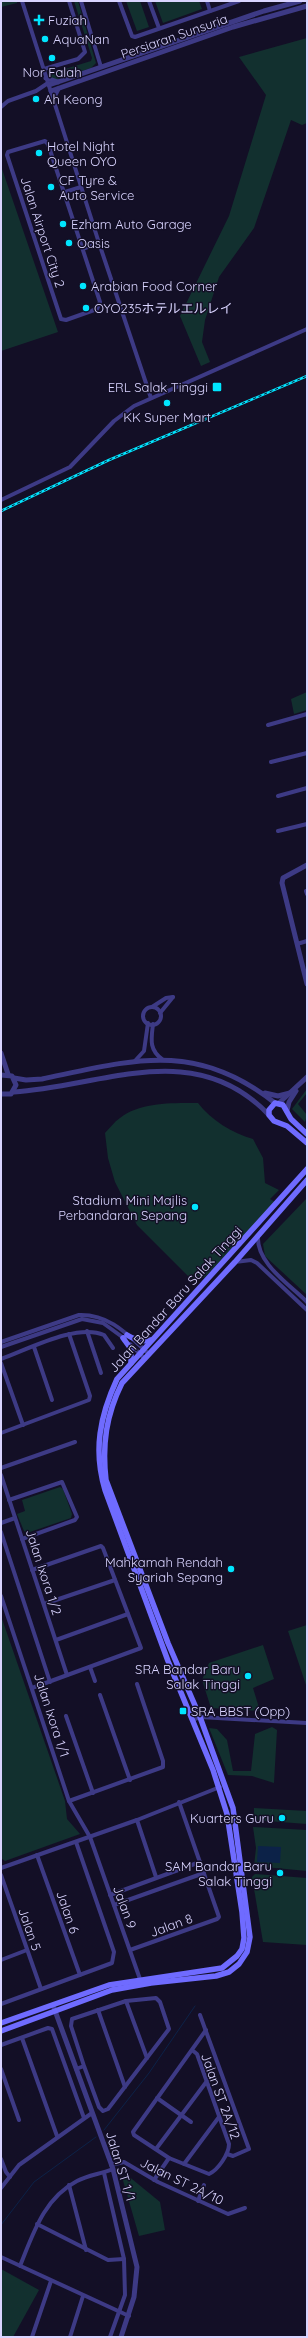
<svg xmlns="http://www.w3.org/2000/svg" width="308" height="2338" viewBox="0 0 308 2338" font-family="Quicksand,'Noto Sans JP',sans-serif">
  <style>
    .green { fill: #12302f }
    .water { fill: #0c2248 }
    .lines { fill: none; stroke-linecap: round; stroke-linejoin: round }
    .stream { stroke: #0c2248; stroke-width: 1 }
    .minor { stroke: #3d3a85; stroke-width: 4 }
    .tertiary { stroke: #3d3a85; stroke-width: 5 }
    .secondary { stroke: #6f6bff; stroke-width: 5.5 }
    .rail-casing { stroke: #00e5ff; stroke-width: 2.5 }
    .rail { stroke: #130f26; stroke-width: 1; stroke-dasharray: 3; stroke-linecap: butt }
    .poi-dot { fill: #00e5ff; stroke: #130f26; stroke-width: 1.5 }
    .labels { text-anchor: middle; stroke-width: 3; stroke-linejoin: round; paint-order: stroke }
    .poi-label { font-size: 13px; fill: #d9d4ff; stroke: #130f26; text-anchor: start }
    .street-label { font-size: 13px; fill: #d9d4ff; stroke: #130f26 }
  </style>
  <rect width="100%" height="100%" fill="#130f26"/>
  <g class="green">
    <polygon points="1,1 17,1 17,3 1,7"/>
    <polygon points="74,1 78,1 96,63 91,68 55,80 48,77 48,71 51,70 52,73 91,61 92,58"/>
    <polygon points="126,1 140,1 149,27 137,31"/>
    <polygon points="155,1 199,1 202,9 163,23"/>
    <polygon points="307,38 307,123 302,125 291,120 254,228 219,277 205,320 202,342 210,362 201,366 180,316 229,216 266,95 239,57"/>
    <polygon points="1,166 58,332 1,351"/>
    <polygon points="307,692 307,710 294,714 291,699"/>
    <polygon points="307,1089 307,1093 298,1104 307,1115 305,1122 292,1109"/>
    <path d="M198,1103C211,1120 232,1133 253,1139L263,1158L265,1183L279,1190L270,1199L275,1202L204,1278L199,1276L194,1282L137,1225L115,1182L108,1158L105,1133C110,1128 114,1122 120,1118C140,1102 173,1103 198,1103Z"/>
    <polygon points="307,1198 307,1295 265,1256 263,1244"/>
    <polygon points="60,1487 63,1489 72,1514 71,1518 27,1533 24,1531 17,1514 25,1511 22,1500"/>
    <polygon points="1,1616 65,1801 67,1819 80,1834 5,1861 1,1858"/>
    <polygon points="307,1625 307,1688 288,1631"/>
    <polygon points="263,1645 274,1679 253,1688 260,1711 211,1708 202,1680 209,1663"/>
    <polygon points="272,1727 277,1730 274,1783 252,1776 228,1775 209,1728 217,1729 227,1740 233,1771 251,1771 255,1734"/>
    <polygon points="254,1808 307,1811 307,1824 254,1820"/>
    <polygon points="253,1827 307,1830 307,1871 254,1866 256,1848"/>
    <polygon points="255,1874 307,1878 307,1945 263,1942 252,1877"/>
    <polygon points="127,2175 160,2202 165,2230 139,2236 122,2177"/>
    <polygon points="1,2269 39,2290 13,2337 1,2337"/>
  </g>
  <polygon class="water" points="258,1846 281,1847 280,1863 257,1862"/>
  <g class="lines">
    <g class="stream">
      <polyline points="104,2130 149,2073 195,2006"/>
      <polyline points="1,2225 34,2182 96,2137"/>
    </g>
    <g class="minor">
      <polyline points="22,1 99,243 151,398"/>
      <polyline points="81,1 101,67"/>
      <polyline points="119,1 132,36 135,37 239,1"/>
      <polyline points="149,1 159,28"/>
      <polyline points="207,1 210,11"/>
      <polyline points="44,69 78,59 85,52 69,1"/>
      <polyline points="1,107 8,101 36,91 48,83"/>
      <polygon points="45,141 48,144 100,302 97,309 66,320 61,319 7,155 8,152"/>
      <polyline points="65,192 81,187"/>
      <polyline points="83,249 99,243"/>
      <polyline points="1,500 70,467 114,421 134,406 307,329"/>
      <polyline points="268,725 307,714"/>
      <polyline points="271,762 307,753"/>
      <polyline points="278,796 307,788"/>
      <polyline points="278,831 307,824"/>
      <polyline points="306,891 307,894"/>
      <polyline points="297,944 307,941"/>
      <polyline points="152,1007 166,998 173,997"/>
      <circle cx="152" cy="1016" r="9"/>
      <polyline points="160,1013 173,997"/>
      <path d="M153,1024C151,1040 149,1050 163,1060"/>
      <polyline points="134,1062 144,1051 148,1023"/>
      <path d="M258,1236C256,1263 289,1284 307,1302"/>
      <polyline points="235,1262 251,1260 257,1263 307,1310"/>
      <polyline points="87,1331 101,1373"/>
      <path d="M1,1342L79,1315C110,1314 128,1335 149,1354"/>
      <polyline points="130,1344 145,1359"/>
      <polyline points="1,1347 82,1319 103,1323 125,1339"/>
      <polyline points="34,1347 52,1400"/>
      <path d="M1,1359C29,1349 77,1323 104,1335L113,1348"/>
      <polyline points="1,1363 23,1425"/>
      <polyline points="1,1433 89,1400 90,1396 69,1334"/>
      <polyline points="1,1468 75,1442"/>
      <polyline points="1,1475 67,1675"/>
      <polyline points="9,1500 62,1482 77,1517 75,1520 22,1539"/>
      <polyline points="1,1523 15,1518"/>
      <polyline points="1,1532 50,1682"/>
      <polyline points="1,1596 69,1801 90,1837 141,1982"/>
      <polyline points="44,1604 115,1580"/>
      <polyline points="56,1640 128,1614"/>
      <polyline points="90,1667 95,1681"/>
      <polyline points="32,1688 141,1648 103,1548 101,1546 32,1570"/>
      <polyline points="100,1695 130,1780"/>
      <polyline points="66,1716 93,1793"/>
      <polyline points="193,1720 200,1717 307,1723"/>
      <polyline points="69,1801 163,1767 163,1761 137,1684"/>
      <polyline points="137,1820 156,1877"/>
      <polyline points="37,1855 80,1975"/>
      <polyline points="1,1868 137,1820 220,1787"/>
      <polyline points="1,1875 41,1989"/>
      <polyline points="110,1895 200,1862"/>
      <polyline points="114,1905 204,1873"/>
      <polyline points="130,1950 217,1919 219,1917 179,1802"/>
      <polyline points="1,1960 27,1950"/>
      <polyline points="126,2001 147,2058"/>
      <polyline points="1,2004 112,1963 114,1952 76,1842"/>
      <polyline points="98,2010 125,2087"/>
      <polyline points="200,2015 249,2149 233,2156 227,2154"/>
      <polyline points="22,2038 57,2136"/>
      <polyline points="1,2045 48,2028 52,2029 84,2118"/>
      <path d="M192,2050L197,2054L229,2144C229,2154 218,2170 209,2174L169,2158L134,2135L133,2132L206,2030"/>
      <polyline points="1,2069 19,2120"/>
      <polyline points="76,2069 84,2066 99,2107 103,2111 108,2109 169,2029 160,2002 156,1998 126,2001 72,2019 71,2026 84,2066"/>
      <polyline points="157,2098 191,2122"/>
      <polyline points="156,2149 207,2081"/>
      <polyline points="1,2159 6,2172 10,2177"/>
      <polyline points="184,2164 219,2117"/>
      <polyline points="111,2165 124,2162 158,2182 228,2214 245,2208"/>
      <polyline points="104,2173 124,2259 125,2295 110,2337"/>
      <polyline points="154,2180 169,2158"/>
      <polyline points="69,2185 86,2250"/>
      <polyline points="1,2188 19,2165 92,2113"/>
      <polyline points="198,2201 204,2185"/>
      <polyline points="37,2224 108,2260 124,2259"/>
      <polyline points="1,2257 129,2316"/>
      <path d="M20,2266C33,2234 44,2198 77,2181C88,2175 101,2174 113,2169"/>
      <polyline points="32,2337 51,2281"/>
      <polyline points="70,2337 83,2296"/>
    </g>
    <g class="tertiary">
      <polyline points="46,78 58,82"/>
      <polyline points="49,85 264,11 300,1"/>
      <polyline points="51,91 233,27 307,6"/>
      <polyline points="53,99 58,89"/>
      <polyline points="307,865 283,878 282,883 307,984"/>
      <polyline points="1,1053 8,1074"/>
      <polyline points="1,1075 12,1076 16,1085 11,1094 1,1094"/>
      <path d="M14,1078L26,1080L42,1079C133,1060 195,1040 275,1103"/>
      <path d="M14,1092C104,1086 195,1037 269,1115"/>
      <polyline points="265,1093 278,1096 290,1093"/>
      <polyline points="279,1103 307,1077"/>
      <polyline points="287,1111 289,1102 296,1091"/>
      <polyline points="54,2008 113,2169 137,2267 134,2297 121,2337"/>
    </g>
    <g class="secondary">
      <polyline points="307,1134 291,1119 283,1105 275,1103 269,1110 269,1115 274,1121 287,1126 307,1143"/>
      <path d="M127,1335C135,1340 142,1342 151,1340"/>
      <polyline points="123,1338 131,1349 131,1363"/>
      <path d="M1,2023L109,1985L222,1968L237,1956L242,1949L244,1938L242,1912L227,1814L213,1770L168,1661L105,1490C93,1450 100,1416 117,1379L307,1169"/>
      <path d="M1,2031L112,1990L151,1983L216,1976L229,1972L239,1964L247,1952L250,1937L233,1808L200,1717L168,1643L106,1480C102,1445 106,1415 122,1383L235,1262L307,1180"/>
    </g>
    <g class="rail-casing">
      <polyline id="rail" points="1,511 109,460 307,376"/>
    </g>
    <use href="#rail" class="rail"/>
  </g>
  <g class="poi-dot">
    <path d="M37 14h4v4h4v4h-4v4h-4v-4h-4v-4h4z"/>
    <circle cx="45" cy="39" r="4"/>
    <circle cx="52" cy="58" r="4"/>
    <circle cx="36" cy="99" r="4"/>
    <circle cx="39" cy="153" r="4"/>
    <circle cx="51" cy="187" r="4"/>
    <circle cx="63" cy="224" r="4"/>
    <circle cx="69" cy="243" r="4"/>
    <circle cx="83" cy="286" r="4"/>
    <circle cx="86" cy="308" r="4"/>
    <rect x="212" y="382" width="10" height="10" rx="2"/>
    <circle cx="167" cy="403" r="4"/>
    <circle cx="195" cy="1207" r="4"/>
    <circle cx="231" cy="1569" r="4"/>
    <circle cx="248" cy="1676" r="4"/>
    <rect x="179" y="1707" width="8" height="8" rx="2"/>
    <circle cx="282" cy="1818" r="4"/>
    <circle cx="280" cy="1873" r="4"/>
  </g>
  <g class="labels">
    <g class="poi-label">
      <text x="48" y="25">Fuziah</text>
      <text x="53" y="44">AquaNan</text>
      <text x="52" y="77" text-anchor="middle">Nor Falah</text>
      <text x="44" y="104">Ah Keong</text>
      <text x="47" y="151">Hotel Night<tspan x="47" dy="15">Queen OYO</tspan></text>
      <text x="59" y="185">CF Tyre &amp;<tspan x="59" dy="15">Auto Service</tspan></text>
      <text x="71" y="229">Ezham Auto Garage</text>
      <text x="77" y="248">Oasis</text>
      <text x="91" y="291">Arabian Food Corner</text>
      <text x="94" y="313">OYO235ホテルエルレイ</text>
      <text x="208" y="392" text-anchor="end">ERL Salak Tinggi</text>
      <text x="167" y="422" text-anchor="middle">KK Super Mart</text>
      <text x="187" y="1205" text-anchor="end">Stadium Mini Majlis<tspan x="187" dy="15">Perbandaran Sepang</tspan></text>
      <text x="223" y="1567" text-anchor="end">Mahkamah Rendah<tspan x="223" dy="15">Syariah Sepang</tspan></text>
      <text x="240" y="1674" text-anchor="end">SRA Bandar Baru<tspan x="240" dy="15">Salak Tinggi</tspan></text>
      <text x="191" y="1716">SRA BBST (Opp)</text>
      <text x="274" y="1823" text-anchor="end">Kuarters Guru</text>
      <text x="272" y="1871" text-anchor="end">SAM Bandar Baru<tspan x="272" dy="15">Salak Tinggi</tspan></text>
    </g>
    <g class="street-label">
      <text transform="translate(174 36) rotate(-19)" y="5">Persiaran Sunsuria</text>
      <text transform="translate(43 232) rotate(72)" y="5">Jalan Airport City 2</text>
      <text transform="translate(175 1299) rotate(-48)" y="5">Jalan Bandar Baru Salak Tinggi</text>
      <text transform="translate(44 1572) rotate(72)" y="5">Jalan Ixora 1/2</text>
      <text transform="translate(52 1715) rotate(72)" y="5">Jalan Ixora 1/1</text>
      <text transform="translate(125 1907) rotate(70)" y="5">Jalan 9</text>
      <text transform="translate(68 1912) rotate(71)" y="5">Jalan 6</text>
      <text transform="translate(171 1925) rotate(-20)" y="5">Jalan 8</text>
      <text transform="translate(30 1929) rotate(71)" y="5">Jalan 5</text>
      <text transform="translate(221 2096) rotate(70)" y="5">Jalan ST 2A/12</text>
      <text transform="translate(121 2166) rotate(73)" y="5">Jalan ST 1/1</text>
      <text transform="translate(182 2181) rotate(26)" y="5">Jalan ST 2A/10</text>
    </g>
  </g>
  <rect width="308" height="2338" fill="none" stroke="#d9d4ff" stroke-width="4"/>
</svg>
